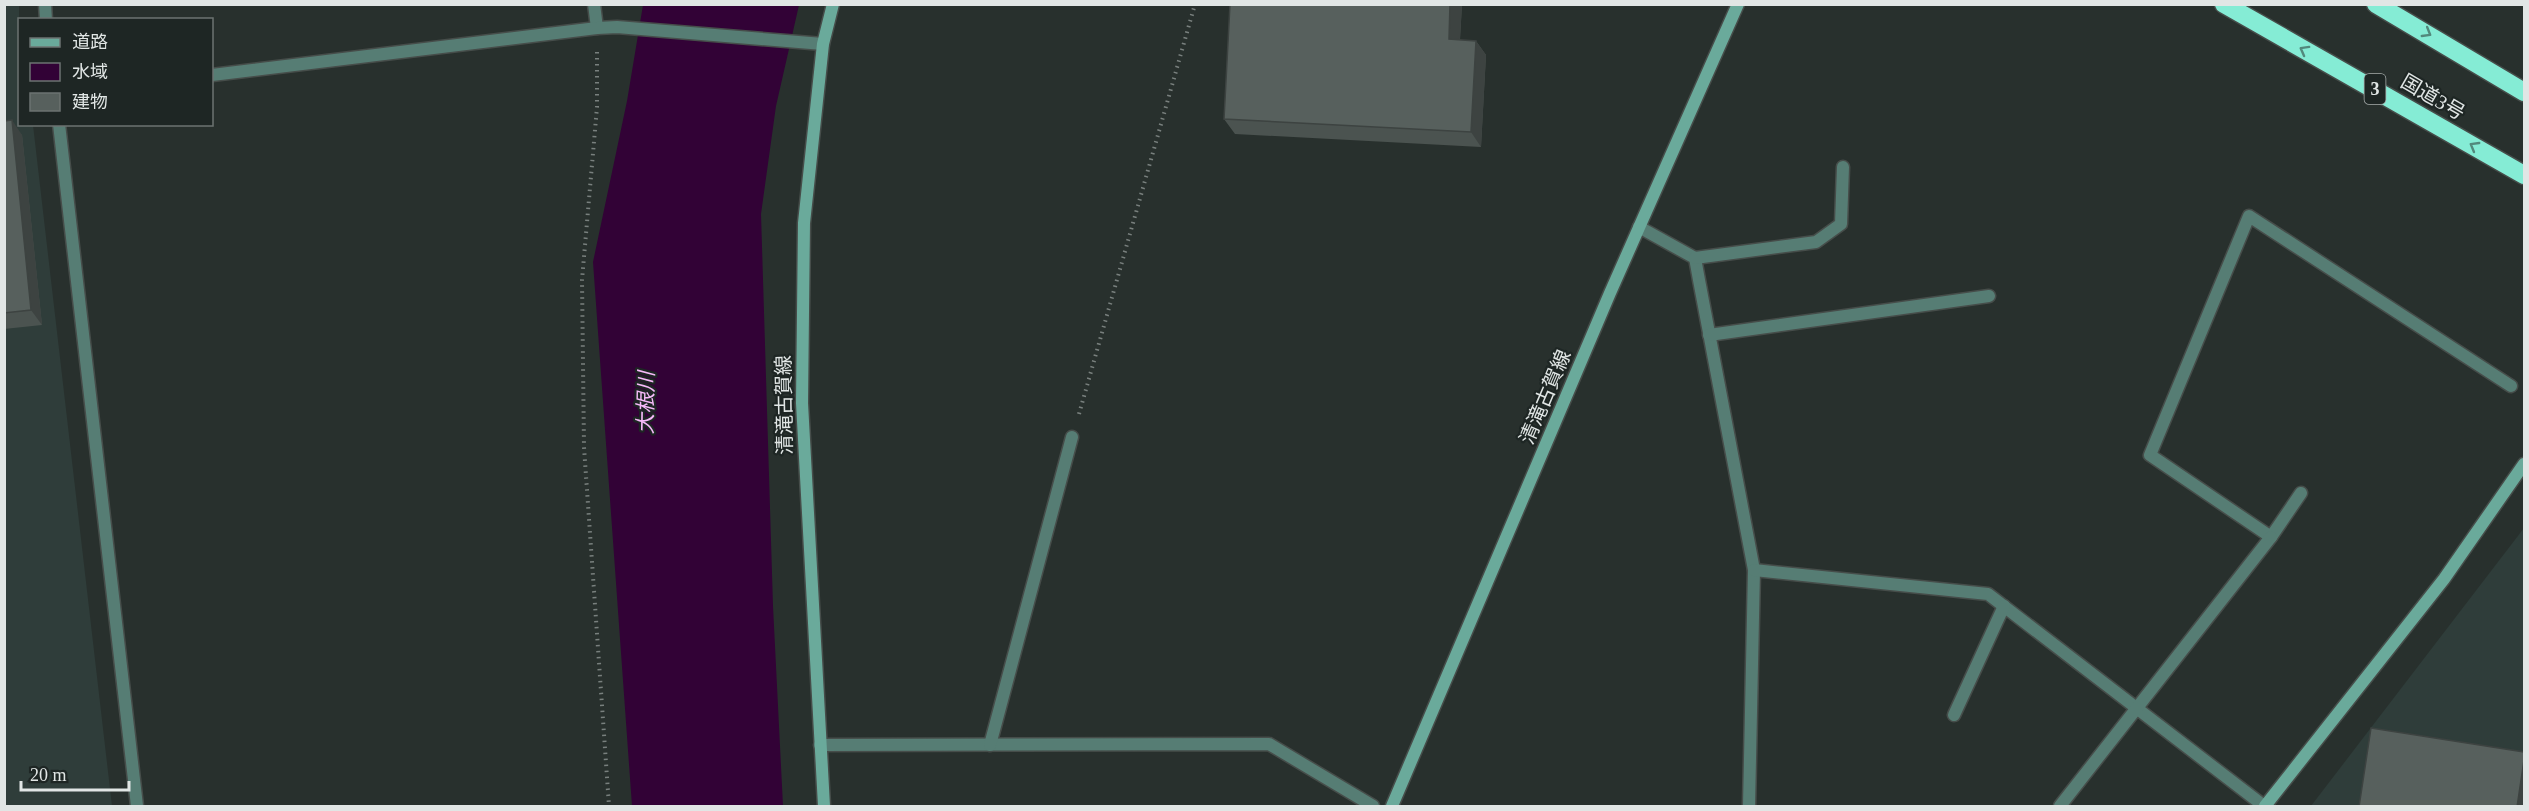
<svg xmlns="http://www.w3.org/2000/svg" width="2529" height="811" viewBox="0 0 2529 811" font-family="'Times New Roman','Noto Sans JP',serif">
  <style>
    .built { fill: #2f3d3a }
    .water { fill: #320236 }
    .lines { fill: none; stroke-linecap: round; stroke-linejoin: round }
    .street-casing { stroke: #464d4a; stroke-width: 15 }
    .secondary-casing { stroke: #464d4a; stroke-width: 15 }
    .highway-casing { stroke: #464d4a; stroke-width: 21 }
    .path { stroke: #79807e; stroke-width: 4; stroke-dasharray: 1.5 4.5; stroke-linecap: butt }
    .street { stroke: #567d74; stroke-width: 12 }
    .secondary { stroke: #6aaa9b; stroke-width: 12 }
    .highway { stroke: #85ecd5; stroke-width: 18 }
    .wall { fill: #4b5350 }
    .shaded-wall { fill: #3d4341 }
    .building { fill: #57605d; stroke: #3d4341; stroke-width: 1.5 }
    .oneway { stroke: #52897c }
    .labels { text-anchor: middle; stroke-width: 4.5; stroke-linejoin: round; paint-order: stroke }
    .shield { fill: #1e2624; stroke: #a6acab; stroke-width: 1.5 }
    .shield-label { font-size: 18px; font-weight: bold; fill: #e1e6e5 }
    .street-label { font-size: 20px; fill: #e1e6e5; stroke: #1e2624 }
    .water-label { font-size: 21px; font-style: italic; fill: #f6baf9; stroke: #1e2624 }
  </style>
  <rect width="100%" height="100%" fill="#28302d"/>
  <g class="built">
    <polygon points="19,4 20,124 33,125 112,806 5,806 4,5"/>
    <polygon points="2524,528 2524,806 2311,806"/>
  </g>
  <polygon class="water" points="643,5 799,5 776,106 761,214 773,606 783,806 632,806 593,262 627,101"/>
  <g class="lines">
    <g class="street-casing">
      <g id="street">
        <polyline points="45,4 46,20"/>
        <polyline points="594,4 597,28"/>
        <polyline points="212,75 597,28 617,27 823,44"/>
        <polyline points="59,124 137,806"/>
        <polyline points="1639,227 1695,258 1699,280 1754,570 1749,806"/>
        <polyline points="1695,258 1816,242 1841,224 1843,167"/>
        <polyline points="1709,335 1989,296"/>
        <polyline points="2301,493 2271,537 2150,455 2249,216 2511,386"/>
        <polyline points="1754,570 1988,594 2264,806"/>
        <polyline points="1954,715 2004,606"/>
        <polyline points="820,745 1269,744 1373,806"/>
        <polyline points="990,745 1072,437"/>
        <polyline points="2060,806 2271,537"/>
      </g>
    </g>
    <g class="secondary-casing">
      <g id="secondary">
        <polyline points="824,806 802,403 804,223 823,44 833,4"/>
        <polyline points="1392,806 1610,293 1738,4"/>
        <polyline points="2265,806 2444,579 2524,464"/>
      </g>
    </g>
    <g class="highway-casing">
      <g id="highway">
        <polyline points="2224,4 2524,175"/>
        <polyline points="2376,4 2524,92"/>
      </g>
    </g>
    <g class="path">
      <polyline points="597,52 597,107 582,280 584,447 609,806"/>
      <polyline points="1079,414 1195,4"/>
    </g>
    <use href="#street" class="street"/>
    <use href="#secondary" class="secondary"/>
    <use href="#highway" class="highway"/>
  </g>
  <g class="wall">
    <polygon points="1462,4 1460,40 1476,41 1486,55 1481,147 1235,134 1224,119"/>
    <polygon points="4,121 22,135 42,325 4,329"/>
  </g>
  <g class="shaded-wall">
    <polygon points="1450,4 1462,4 1459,54 1449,39"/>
    <polygon points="1476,41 1486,55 1481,147 1471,132"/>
    <polygon points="12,120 22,135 42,325 31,310"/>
    <polygon points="2524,760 2524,807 2517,807"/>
  </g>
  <g class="building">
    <polygon points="1230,4 1450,4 1449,39 1476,41 1471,132 1224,119"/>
    <polygon points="12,120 31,310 4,313 4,121"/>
    <polygon points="2371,728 2524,752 2524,760 2517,807 2359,807"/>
  </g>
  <defs><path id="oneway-chevron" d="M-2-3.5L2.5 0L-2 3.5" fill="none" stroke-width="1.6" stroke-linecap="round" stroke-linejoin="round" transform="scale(1.5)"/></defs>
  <g class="oneway">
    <use href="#oneway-chevron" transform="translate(2427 33) rotate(31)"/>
    <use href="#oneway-chevron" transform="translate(2304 50) rotate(-151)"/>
    <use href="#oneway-chevron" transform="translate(2474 146) rotate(-150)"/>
  </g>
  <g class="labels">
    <rect class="shield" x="2364.5" y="74" width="21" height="30" rx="4.5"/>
    <g class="shield-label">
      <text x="2375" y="95">3</text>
    </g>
    <g class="street-label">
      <text transform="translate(2433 97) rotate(30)" y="7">国道3号</text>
      <text transform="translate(1545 397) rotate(-67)" y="7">清滝古賀線</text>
      <text transform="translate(784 405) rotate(-91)" y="7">清滝古賀線</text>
    </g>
    <g class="water-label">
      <text transform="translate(646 403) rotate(-89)" y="7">大根川</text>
    </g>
  </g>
  <rect width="2529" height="811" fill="none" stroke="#e1e6e5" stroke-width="12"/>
  <rect x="18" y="18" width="195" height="108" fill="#1e2624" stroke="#6c7371" stroke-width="1.5"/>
  <rect x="30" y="38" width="30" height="9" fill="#6aaa9b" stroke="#6c7371" stroke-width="1.5"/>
  <text x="72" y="48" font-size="18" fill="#e1e6e5">道路</text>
  <rect x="30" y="63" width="30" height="18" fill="#320236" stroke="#6c7371" stroke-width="1.5"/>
  <text x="72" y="78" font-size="18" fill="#e1e6e5">水域</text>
  <rect x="30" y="93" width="30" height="18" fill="#57605d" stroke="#6c7371" stroke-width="1.5"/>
  <text x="72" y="108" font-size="18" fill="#e1e6e5">建物</text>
  <path d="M21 781v9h108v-9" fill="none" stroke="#e1e6e5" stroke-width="3"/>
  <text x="30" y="781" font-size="18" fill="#e1e6e5" stroke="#1e2624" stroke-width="4.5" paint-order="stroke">20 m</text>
</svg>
